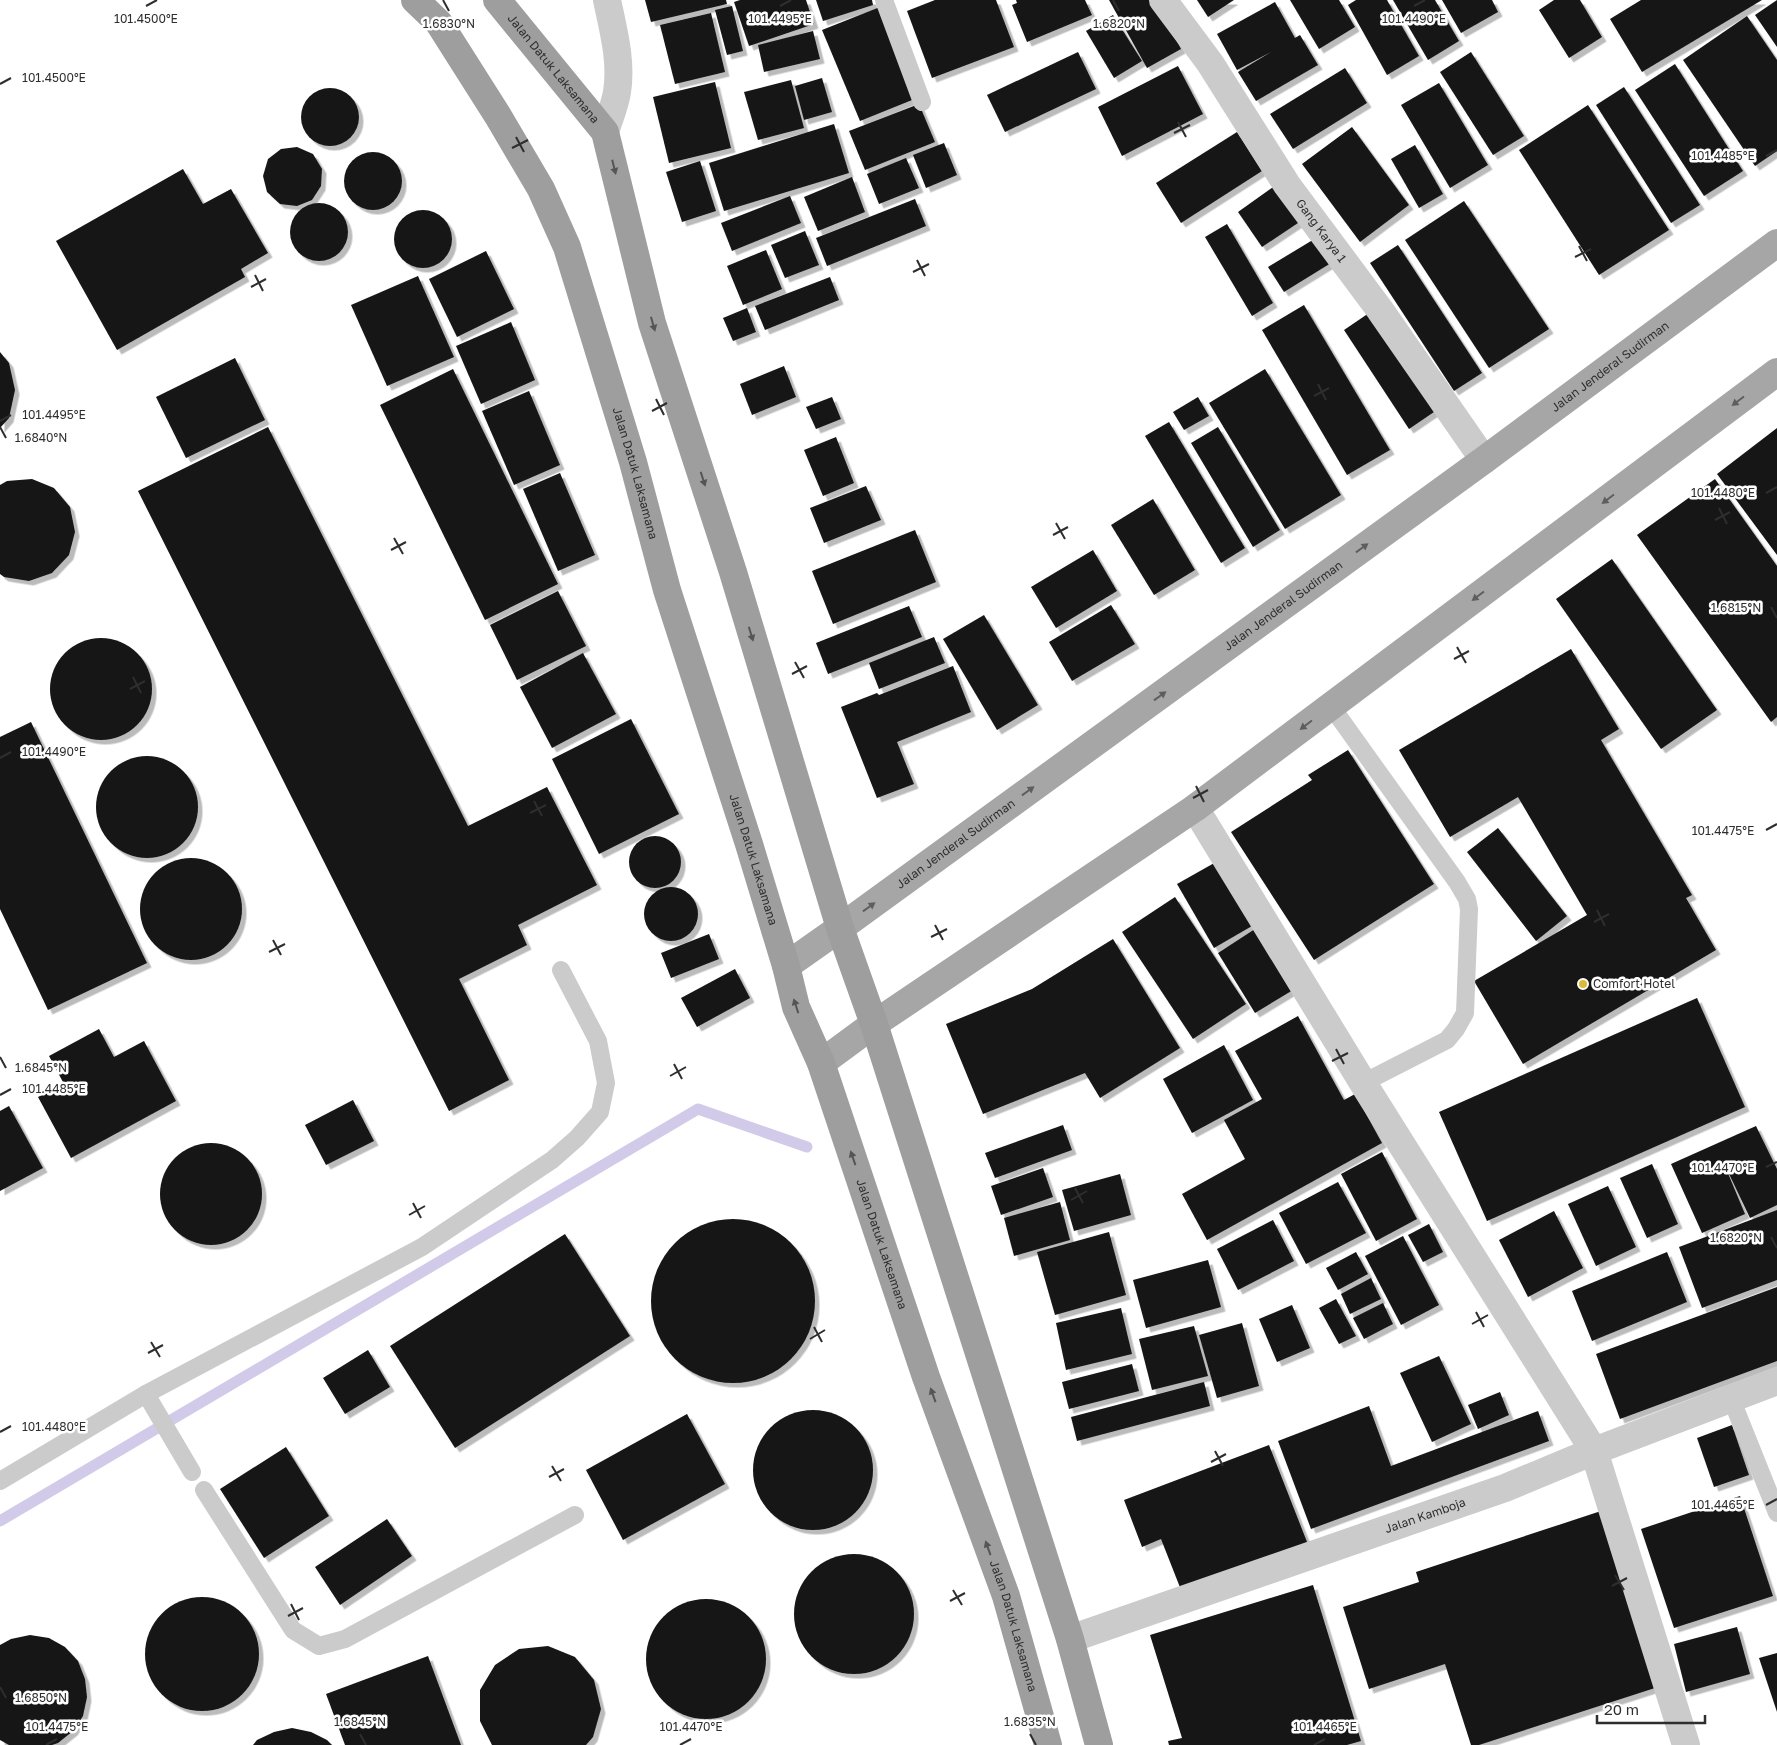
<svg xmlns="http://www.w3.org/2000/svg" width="1777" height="1745" viewBox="0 0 1777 1745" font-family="'Golos Text',sans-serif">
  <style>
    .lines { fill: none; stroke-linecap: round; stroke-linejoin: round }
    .stream { stroke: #d1cae9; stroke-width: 11 }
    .building { fill: #151515; filter: url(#shadow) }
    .service { stroke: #cbcbcb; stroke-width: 18 }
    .minor { stroke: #cbcbcb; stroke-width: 28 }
    .primary { stroke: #a6a6a6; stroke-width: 28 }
    .trunk { stroke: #9e9e9e; stroke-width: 28 }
    .oneway { fill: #555 }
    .oneway2 { fill: #5e5e5e }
    .ticks { fill: none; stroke: #2e2e2e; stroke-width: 2 }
    .poi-dot { fill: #dbb83a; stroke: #fff; stroke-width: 2 }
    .labels { text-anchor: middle; stroke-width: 5; stroke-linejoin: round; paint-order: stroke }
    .street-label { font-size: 12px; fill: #2e2e2e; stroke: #fff }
    .poi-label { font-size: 12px; fill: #2e2e2e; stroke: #fff; text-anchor: start }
    .ticks-label { font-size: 12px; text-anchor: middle; fill: #2e2e2e; stroke: #fff; stroke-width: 5; stroke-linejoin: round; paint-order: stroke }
  </style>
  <defs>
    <filter id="shadow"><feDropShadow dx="4.5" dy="4.5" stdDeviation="0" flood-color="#0004"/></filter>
  </defs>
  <rect width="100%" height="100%" fill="#fff"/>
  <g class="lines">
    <polyline class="stream" points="0,1521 698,1109 807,1147"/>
  </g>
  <g class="building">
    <polygon points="645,0 726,0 727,4 651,22"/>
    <polygon points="740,0 806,0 814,24 749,46 734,2"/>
    <polygon points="816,0 872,0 873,5 823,21"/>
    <polygon points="935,0 996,0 1014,47 932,78 907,11"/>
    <polygon points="1016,0 1085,0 1092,15 1027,42 1012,5 1017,3"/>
    <polygon points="1109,0 1155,0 1181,49 1147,68"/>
    <polygon points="1197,0 1234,0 1208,17"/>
    <polygon points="1290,0 1339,0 1355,27 1319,49"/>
    <polygon points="1356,0 1387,0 1419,56 1387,75 1348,5"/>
    <polygon points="1393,0 1435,0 1459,41 1428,60"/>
    <polygon points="1442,0 1492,0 1498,12 1461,33"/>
    <polygon points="1554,0 1580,0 1602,37 1569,58 1539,10"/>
    <polygon points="1641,0 1762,0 1642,72 1610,19"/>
    <polygon points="1777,0 1777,47 1755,15"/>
    <polygon points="1275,2 1295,38 1300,35 1318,65 1256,101 1238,72 1271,52 1237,70 1217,34"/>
    <polygon points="732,6 743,51 727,55 715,10"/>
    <polygon points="880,7 917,98 860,121 822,30"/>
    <polygon points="711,13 725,72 675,84 660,25"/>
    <polygon points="1113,15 1142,61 1114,78 1086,31"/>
    <polygon points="1747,16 1777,60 1777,151 1755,166 1683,60"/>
    <polygon points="813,31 820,59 764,72 758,45"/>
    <polygon points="1078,52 1096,89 1005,132 987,95"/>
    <polygon points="1471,52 1524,136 1493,155 1440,72"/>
    <polygon points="1675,64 1743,171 1704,196 1635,90"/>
    <polygon points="1178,66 1203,114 1122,156 1098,107"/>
    <polygon points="1345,68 1367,103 1293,149 1270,114"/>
    <polygon points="822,78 832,112 804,120 795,86"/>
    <polygon points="791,80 804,128 758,140 744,92"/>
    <polygon points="715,82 731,148 669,163 653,97"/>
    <polygon points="1439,83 1488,165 1450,188 1401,105"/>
    <polygon points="1624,87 1700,205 1671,223 1596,105"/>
    <circle cx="330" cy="117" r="29"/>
    <polygon points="919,104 935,142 865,170 849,131"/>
    <polygon points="1588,105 1669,230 1599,275 1519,150"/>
    <polygon points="834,124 849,173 724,211 709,163"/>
    <polygon points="1352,127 1409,205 1360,242 1302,164"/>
    <polygon points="1237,132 1262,171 1181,223 1156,183"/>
    <polygon points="944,143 957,175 926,188 913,155"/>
    <polygon points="1415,145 1443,194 1419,208 1391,159"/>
    <polygon points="297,147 313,154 322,169 321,186 312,200 297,206 280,204 267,192 263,176 268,159 281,149"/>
    <circle cx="373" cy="181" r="29"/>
    <polygon points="906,158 919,188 879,204 867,174"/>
    <polygon points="700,161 716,211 682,222 666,172"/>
    <polygon points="183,169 203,204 231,189 268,253 241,269 245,277 117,350 56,241"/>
    <polygon points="852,177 865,212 818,231 804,197"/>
    <polygon points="1276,185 1301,221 1262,247 1238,212"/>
    <polygon points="790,196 801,223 732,251 721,223"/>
    <polygon points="915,199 926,226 827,266 816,238"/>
    <polygon points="1464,201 1549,329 1489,368 1405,240"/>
    <circle cx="319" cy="232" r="29"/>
    <circle cx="423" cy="239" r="29"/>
    <polygon points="1227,224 1273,303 1252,316 1205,237"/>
    <polygon points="805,231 819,265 785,278 771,245"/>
    <polygon points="1316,238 1331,263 1284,292 1268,267"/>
    <polygon points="1398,245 1482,373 1454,391 1370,263"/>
    <polygon points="766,250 782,289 743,305 727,266"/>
    <polygon points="486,251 514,309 457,337 429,279"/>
    <polygon points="418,276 454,357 387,386 351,305"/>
    <polygon points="830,277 839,300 765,330 755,306"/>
    <polygon points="1304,305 1390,450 1347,475 1262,330"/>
    <polygon points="747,308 756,332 733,341 723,318"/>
    <polygon points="1369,313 1434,412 1409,429 1344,330"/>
    <polygon points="511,322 535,380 481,404 456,346"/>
    <polygon points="0,352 9,363 15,390 9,418 0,428"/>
    <polygon points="235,358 265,420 186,458 156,397"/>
    <polygon points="784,366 796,397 752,415 740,384"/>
    <polygon points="453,369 558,584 485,620 380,405"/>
    <polygon points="1265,369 1341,495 1285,529 1209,403"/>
    <polygon points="529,391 560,465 514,485 482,411"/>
    <polygon points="832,397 841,419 816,429 806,407"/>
    <polygon points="1198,397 1209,416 1184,430 1173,412"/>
    <polygon points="1169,422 1245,548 1221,563 1145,436"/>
    <polygon points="268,427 468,826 547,787 597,885 518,925 527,945 459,979 509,1080 449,1111 138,491"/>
    <polygon points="1218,427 1280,530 1253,547 1191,443"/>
    <polygon points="1777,428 1777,555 1717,474"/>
    <polygon points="836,437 854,483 823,496 804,450"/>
    <polygon points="560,473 595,555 558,571 523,489"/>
    <polygon points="32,479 54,488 70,507 75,532 69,555 52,573 29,581 4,577 0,574 0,485 7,481"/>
    <polygon points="1715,479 1777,566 1777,717 1771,722 1637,535"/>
    <polygon points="866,486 881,520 824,543 810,508"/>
    <polygon points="1153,499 1195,570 1154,595 1111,525"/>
    <polygon points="915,530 936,582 833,624 812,571"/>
    <polygon points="1093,550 1117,591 1056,628 1031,587"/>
    <polygon points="1612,559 1717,710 1661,749 1556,599"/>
    <polygon points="558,591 586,646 517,680 490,625"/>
    <polygon points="1111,605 1135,644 1072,681 1049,642"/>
    <polygon points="909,606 922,637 828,674 816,643"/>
    <polygon points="984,615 1038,705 997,730 943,639"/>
    <polygon points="934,637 945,663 879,689 869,663"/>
    <circle cx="101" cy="689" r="51"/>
    <polygon points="1571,649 1619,729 1601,740 1692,895 1686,898 1716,950 1523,1064 1474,981 1587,915 1518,797 1450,837 1399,750"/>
    <polygon points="583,653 616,714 552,748 520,687"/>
    <polygon points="953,666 971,712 897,742 914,784 877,798 841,707 877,693 879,695"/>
    <polygon points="631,719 679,814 599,854 552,759"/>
    <polygon points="31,722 147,963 48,1010 0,909 0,737"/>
    <polygon points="1348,750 1434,884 1314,960 1231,832 1312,780 1308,775"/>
    <circle cx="147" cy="807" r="51"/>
    <polygon points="1498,828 1567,916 1536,941 1467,852"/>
    <circle cx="655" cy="862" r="26"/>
    <circle cx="191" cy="909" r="51"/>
    <polygon points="1216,862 1252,926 1214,948 1177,884"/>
    <circle cx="671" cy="914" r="27"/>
    <polygon points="1175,897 1246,1004 1193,1039 1122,932"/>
    <polygon points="1255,929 1293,990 1255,1013 1218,953"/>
    <polygon points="709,934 719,959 671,978 661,953"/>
    <polygon points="1113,939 1180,1048 1100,1098 1085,1073 983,1114 946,1024 1032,989"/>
    <polygon points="735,969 750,998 697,1027 681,998"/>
    <polygon points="1697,998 1745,1107 1487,1221 1439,1112"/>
    <polygon points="1298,1016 1344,1100 1355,1094 1382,1143 1207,1240 1182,1194 1245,1159 1224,1120 1262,1099 1235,1051"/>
    <polygon points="99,1029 114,1057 144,1041 176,1101 71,1158 38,1097 64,1084 49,1056"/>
    <polygon points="1224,1045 1253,1100 1192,1133 1163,1079"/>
    <polygon points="353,1100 374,1141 326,1165 305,1125"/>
    <polygon points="9,1106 43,1168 0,1191 0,1111"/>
    <polygon points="1063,1125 1072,1150 995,1178 985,1153"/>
    <polygon points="1756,1126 1777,1169 1777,1205 1750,1218 1722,1159 1745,1214 1702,1233 1671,1164"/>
    <circle cx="211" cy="1194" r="51"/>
    <polygon points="1382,1152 1417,1219 1376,1241 1341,1174"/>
    <polygon points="1652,1164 1678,1224 1647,1238 1620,1178"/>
    <polygon points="1043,1168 1053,1197 1001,1215 991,1186"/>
    <polygon points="1120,1174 1131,1215 1074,1231 1062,1190"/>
    <polygon points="1338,1182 1366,1233 1306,1264 1279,1213"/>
    <polygon points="1608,1186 1636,1247 1596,1266 1568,1204"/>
    <polygon points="1060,1202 1070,1240 1014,1256 1004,1218"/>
    <polygon points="1777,1210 1777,1280 1702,1308 1679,1247"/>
    <polygon points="1554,1211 1583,1268 1528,1297 1499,1240"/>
    <circle cx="733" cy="1301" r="82"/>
    <polygon points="1273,1220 1294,1261 1238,1290 1217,1249"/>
    <polygon points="1429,1224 1443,1252 1423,1262 1408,1235"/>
    <polygon points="1109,1232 1126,1295 1055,1315 1037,1252"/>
    <polygon points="565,1234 630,1336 455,1448 390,1346"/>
    <polygon points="1403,1236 1439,1305 1401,1325 1365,1256"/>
    <polygon points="1356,1252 1368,1274 1338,1290 1326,1268"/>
    <polygon points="1667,1252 1687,1302 1592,1341 1572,1291"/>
    <polygon points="1208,1260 1221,1307 1146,1328 1133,1280"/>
    <polygon points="1371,1278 1381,1299 1350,1314 1341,1294"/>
    <polygon points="1777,1287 1777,1361 1620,1419 1596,1354"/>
    <polygon points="1336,1299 1356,1336 1339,1344 1319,1308"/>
    <polygon points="1383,1303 1393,1324 1364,1339 1353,1318"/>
    <polygon points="1292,1305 1310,1348 1277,1362 1259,1319"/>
    <polygon points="1121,1308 1132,1354 1066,1370 1056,1323"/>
    <polygon points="1242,1323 1259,1386 1217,1398 1199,1335"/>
    <polygon points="1194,1326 1208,1376 1152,1390 1139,1339"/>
    <polygon points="368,1350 390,1387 345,1414 323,1378"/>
    <polygon points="1439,1356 1471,1424 1432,1442 1400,1373"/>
    <polygon points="1132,1364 1139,1391 1069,1409 1062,1382"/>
    <polygon points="1204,1382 1210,1406 1077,1441 1071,1417"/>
    <polygon points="1500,1392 1509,1415 1478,1429 1468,1405"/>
    <polygon points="1369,1406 1391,1466 1538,1411 1549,1441 1311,1529 1278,1441"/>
    <circle cx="813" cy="1470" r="60"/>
    <polygon points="687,1414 725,1484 623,1540 586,1470"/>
    <polygon points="1732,1425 1749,1475 1714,1487 1697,1438"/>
    <polygon points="1269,1445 1309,1547 1183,1595 1161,1539 1142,1547 1124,1500"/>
    <polygon points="286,1447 329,1516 264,1558 220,1489"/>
    <polygon points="1740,1496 1773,1596 1674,1628 1641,1529"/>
    <polygon points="1601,1511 1658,1687 1479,1745 1471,1745 1445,1664 1369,1689 1343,1607 1419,1582 1416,1572"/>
    <polygon points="387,1519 412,1556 340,1605 315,1567"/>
    <circle cx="854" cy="1614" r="60"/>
    <polygon points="1313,1585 1361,1741 1347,1745 1169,1745 1168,1741 1182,1738 1150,1635"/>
    <circle cx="202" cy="1654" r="57"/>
    <circle cx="706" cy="1659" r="60"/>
    <polygon points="1737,1627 1750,1674 1686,1692 1674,1644"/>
    <polygon points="30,1635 49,1638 65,1647 78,1661 85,1679 87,1697 83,1716 73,1731 58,1743 52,1745 9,1745 0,1740 0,1645 11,1639"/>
    <polygon points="548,1646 575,1657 594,1680 601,1709 593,1737 586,1745 492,1745 480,1721 480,1690 495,1665 519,1649"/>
    <polygon points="1777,1653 1777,1712 1759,1658"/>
    <polygon points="428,1656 461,1745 345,1745 326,1694"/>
    <polygon points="292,1728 311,1732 327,1740 332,1745 253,1745 257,1740 274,1732"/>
  </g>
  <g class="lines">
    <g class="service">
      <polyline points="884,0 922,102"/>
      <polyline points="1331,706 1457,882 1467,899 1469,909 1465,1013 1456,1029 1447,1040 1363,1083"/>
      <polyline points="146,1394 192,1472"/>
      <polyline points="1731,1398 1777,1513"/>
      <polyline points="0,1481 146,1394 422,1247 552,1160 577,1138 600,1112 606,1083 598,1041 561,970"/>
      <polyline points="204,1490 293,1630 319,1646 345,1639 575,1515"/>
    </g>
    <g class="minor">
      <path id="s1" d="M1163,0L1210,63L1287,185L1380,310L1484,460"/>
      <path d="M605,132C609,119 615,105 617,92C622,61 613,29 607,0"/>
      <polyline points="1195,808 1363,1083 1594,1451 1686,1745"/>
      <path id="s2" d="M1070,1639L1505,1488L1594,1451L1777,1381"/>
    </g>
    <g class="primary">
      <path id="s3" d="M786,966L840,928L1484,460L1777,243"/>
      <polyline points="821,1063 874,1024 1195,808 1777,372"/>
    </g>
    <g class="trunk">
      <path id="s4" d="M415,0L439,23L498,116L541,189L567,247L633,462L667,590L749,844L786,966L796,1007L821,1063L926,1377L1006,1596L1048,1745"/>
      <path id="s5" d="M497,0L605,132L652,323L733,572L840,928L874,1024L1070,1639L1099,1745"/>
    </g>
  </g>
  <defs><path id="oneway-solid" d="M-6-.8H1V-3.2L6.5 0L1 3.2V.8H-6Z" transform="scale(1.25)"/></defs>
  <g class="oneway">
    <use href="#oneway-solid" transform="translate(614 167) rotate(76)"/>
    <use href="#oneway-solid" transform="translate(653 324) rotate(74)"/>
    <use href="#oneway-solid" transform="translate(703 479) rotate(72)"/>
    <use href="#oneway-solid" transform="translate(751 634) rotate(73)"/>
    <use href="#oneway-solid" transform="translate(796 1006) rotate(-108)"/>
    <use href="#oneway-solid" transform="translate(853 1158) rotate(-109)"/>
    <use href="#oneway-solid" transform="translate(933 1395) rotate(-110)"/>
    <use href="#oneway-solid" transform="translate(988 1548) rotate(-110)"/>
  </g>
  <g class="oneway2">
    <use href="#oneway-solid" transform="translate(1738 401) rotate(143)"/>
    <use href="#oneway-solid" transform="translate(1608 499) rotate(143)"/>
    <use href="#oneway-solid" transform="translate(1362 548) rotate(-36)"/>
    <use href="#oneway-solid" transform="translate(1478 596) rotate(143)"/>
    <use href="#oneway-solid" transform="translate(1160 696) rotate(-36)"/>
    <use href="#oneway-solid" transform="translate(1306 725) rotate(143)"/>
    <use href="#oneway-solid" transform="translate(1028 791) rotate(-36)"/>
    <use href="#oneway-solid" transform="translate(869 907) rotate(-36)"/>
  </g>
  <path class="ticks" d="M443,0L449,11M1113,0L1119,11M146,6L157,0M780,6L791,0M1414,6L1425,0M0,84L11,78M1178,122L1186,137M1174,133L1190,125M516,137L524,152M512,148L528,140M1766,156L1777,150M1579,246L1587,261M1575,257L1591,249M917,260L925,276M913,272L929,264M255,275L263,291M251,287L266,279M1318,384L1326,400M1314,396L1329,388M656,399L664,415M652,411L667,403M0,421L11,415M0,427L6,438M1766,493L1777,487M1719,508L1727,524M1715,520L1730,512M1056,523L1065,539M1053,535L1068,527M394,538L403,554M391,550L406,542M1771,607L1777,618M1457,647L1466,663M1454,659L1469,651M795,662L804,678M792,674L807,666M133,677L141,693M130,689L145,681M0,758L11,752M1196,786L1204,802M1193,798L1208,790M534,801L542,816M530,813L546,805M1766,830L1777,824M1597,910L1605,926M1594,922L1609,914M935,925L943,940M931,937L947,929M273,940L281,955M269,952L285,944M1336,1049L1344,1064M0,1057L6,1068M1332,1061L1348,1053M674,1064L682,1079M670,1076L686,1067M0,1095L11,1089M1766,1167L1777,1162M1075,1188L1083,1203M1071,1200L1087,1191M413,1203L421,1218M409,1215L425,1206M1771,1237L1777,1248M1476,1312L1484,1327M1472,1324L1488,1315M814,1327L822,1342M810,1339L825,1330M151,1342L160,1357M148,1353L163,1345M0,1432L11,1426M1215,1451L1223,1466M1211,1462L1226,1454M552,1466L561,1481M549,1477L564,1469M1766,1505L1777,1499M1615,1575L1624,1590M1612,1586L1627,1578M953,1590L962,1605M950,1601L965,1593M291,1604L299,1620M288,1616L303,1608M0,1687L6,1698M360,1734L366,1745M1030,1734L1036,1745M46,1745L57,1739M680,1745L691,1739M1314,1745L1325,1739"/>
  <circle class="poi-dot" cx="1583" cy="984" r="5"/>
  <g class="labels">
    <g class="street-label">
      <text dy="4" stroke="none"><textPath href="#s5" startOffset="89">Jalan Datuk Laksamana</textPath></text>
      <text dy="4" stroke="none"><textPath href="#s1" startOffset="280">Gang Karya 1</textPath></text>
      <text dy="4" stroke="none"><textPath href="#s3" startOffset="1019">Jalan Jenderal Sudirman</textPath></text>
      <text dy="4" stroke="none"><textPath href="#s4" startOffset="528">Jalan Datuk Laksamana</textPath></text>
      <text dy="4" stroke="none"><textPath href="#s3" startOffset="614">Jalan Jenderal Sudirman</textPath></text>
      <text dy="4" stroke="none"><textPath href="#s3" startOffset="209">Jalan Jenderal Sudirman</textPath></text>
      <text dy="4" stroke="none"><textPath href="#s4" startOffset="932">Jalan Datuk Laksamana</textPath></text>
      <text dy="4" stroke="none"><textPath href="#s4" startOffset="1338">Jalan Datuk Laksamana</textPath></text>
      <text dy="4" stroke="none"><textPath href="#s2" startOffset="376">Jalan Kamboja</textPath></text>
      <text dy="4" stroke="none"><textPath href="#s4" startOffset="1742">Jalan Datuk Laksamana</textPath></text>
    </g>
    <g class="poi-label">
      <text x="1593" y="988">Comfort Hotel</text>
    </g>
  </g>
  <g class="ticks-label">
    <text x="780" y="23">101.4495°E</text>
    <text x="146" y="23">101.4500°E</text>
    <text x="1414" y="23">101.4490°E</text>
    <text x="449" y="28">1.6830°N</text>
    <text x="1119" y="28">1.6820°N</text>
    <text x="54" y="82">101.4500°E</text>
    <text x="1723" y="160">101.4485°E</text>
    <text x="54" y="419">101.4495°E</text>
    <text x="41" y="442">1.6840°N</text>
    <text x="1723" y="497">101.4480°E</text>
    <text x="1736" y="612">1.6815°N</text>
    <text x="54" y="756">101.4490°E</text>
    <text x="1723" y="835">101.4475°E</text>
    <text x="41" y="1072">1.6845°N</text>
    <text x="54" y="1093">101.4485°E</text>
    <text x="1723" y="1172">101.4470°E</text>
    <text x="1736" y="1242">1.6820°N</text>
    <text x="54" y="1431">101.4480°E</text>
    <text x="1723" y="1509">101.4465°E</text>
    <text x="41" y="1702">1.6850°N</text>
    <text x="360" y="1726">1.6845°N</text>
    <text x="1030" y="1726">1.6835°N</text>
    <text x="57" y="1731">101.4475°E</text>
    <text x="691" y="1731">101.4470°E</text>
    <text x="1325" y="1731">101.4465°E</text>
  </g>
  <path d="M1597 1715v8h108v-8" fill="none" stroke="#2e2e2e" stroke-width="2.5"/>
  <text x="1604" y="1715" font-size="15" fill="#2e2e2e" stroke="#ffffff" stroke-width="4" paint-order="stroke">20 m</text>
</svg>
